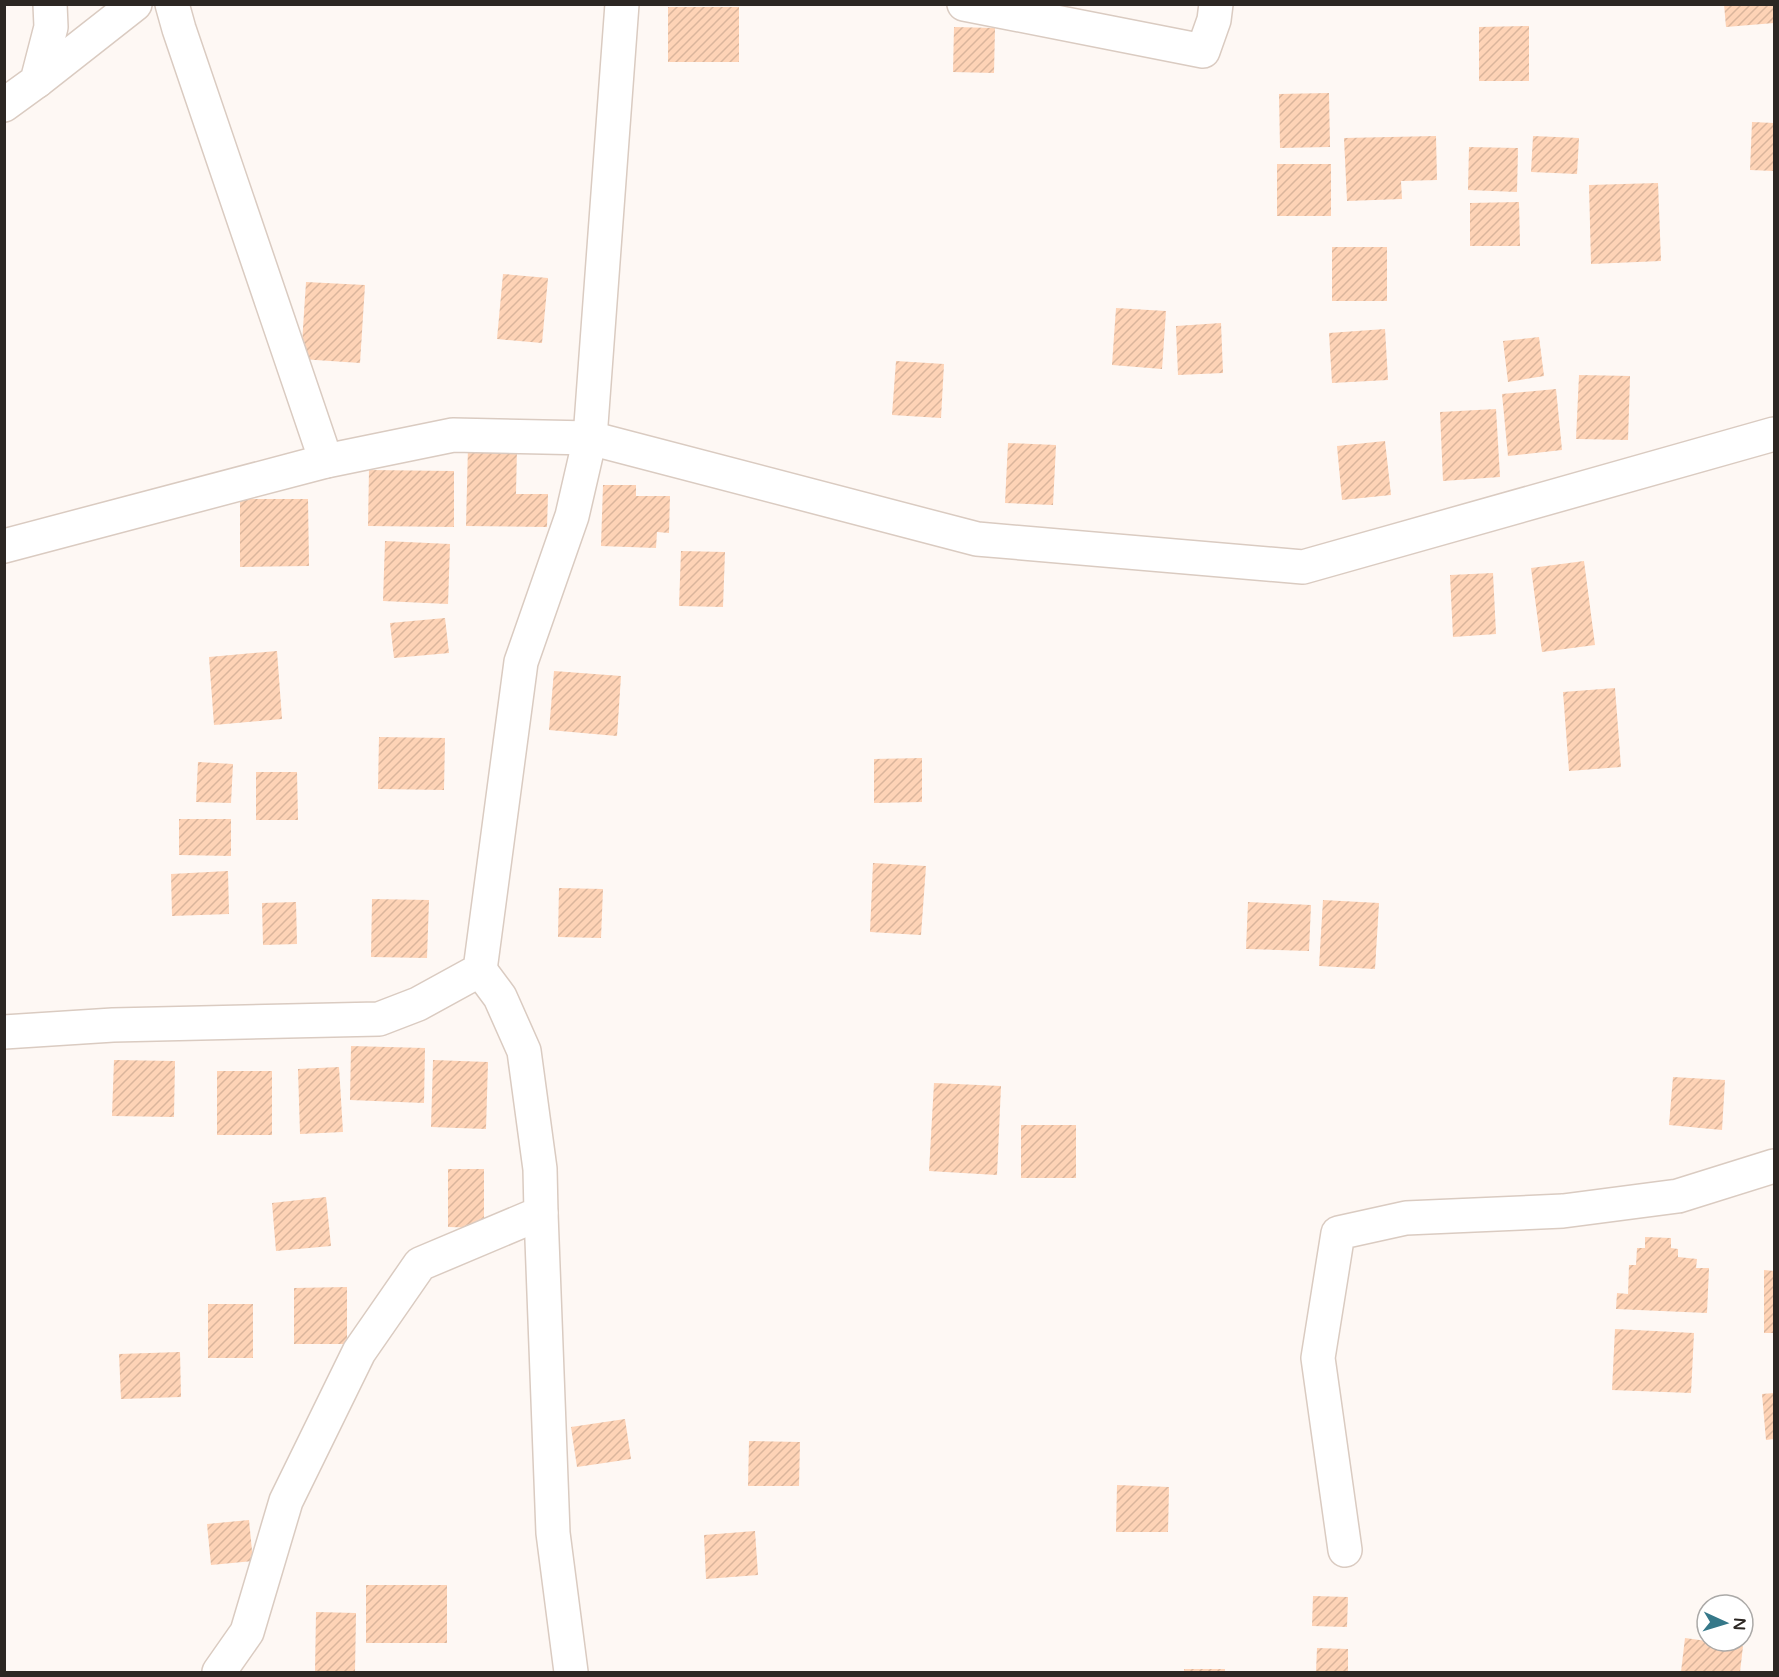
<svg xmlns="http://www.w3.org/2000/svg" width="1779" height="1677" viewBox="0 0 1779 1677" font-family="'Varela Round',sans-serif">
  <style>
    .building { fill: url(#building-hatch) }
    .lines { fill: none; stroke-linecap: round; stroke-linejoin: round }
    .minor-casing { stroke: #dacbc1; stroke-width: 36 }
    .minor { stroke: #fff; stroke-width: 33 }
  </style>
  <defs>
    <pattern id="building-hatch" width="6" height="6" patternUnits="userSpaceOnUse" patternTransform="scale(1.5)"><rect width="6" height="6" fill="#fed3b6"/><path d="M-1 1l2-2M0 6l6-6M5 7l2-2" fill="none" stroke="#dab59c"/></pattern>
  </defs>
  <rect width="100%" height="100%" fill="#fef8f4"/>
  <g class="building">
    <polygon points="1724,4 1774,4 1774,23 1726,27"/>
    <rect x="668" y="7" width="71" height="55"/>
    <polygon points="1529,26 1529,81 1479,81 1479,27"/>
    <polygon points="954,27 995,28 994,73 953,72"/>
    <polygon points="1329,93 1330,147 1280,148 1279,94"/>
    <polygon points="1752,122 1774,123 1774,171 1750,170"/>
    <polygon points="1436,136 1437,180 1401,181 1402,199 1347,201 1344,138"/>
    <polygon points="1533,136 1579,138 1577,174 1531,172"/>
    <polygon points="1469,147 1518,148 1517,192 1468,190"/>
    <rect x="1277" y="164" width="54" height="52"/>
    <polygon points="1658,183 1661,261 1591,264 1589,185"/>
    <polygon points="1519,202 1520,246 1470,246 1470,203"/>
    <rect x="1332" y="247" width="55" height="54"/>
    <polygon points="503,274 548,278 542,343 497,339"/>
    <polygon points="306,282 365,285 360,363 301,359"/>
    <polygon points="1116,308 1166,311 1162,369 1112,365"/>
    <polygon points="1221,323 1223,373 1178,375 1176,326"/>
    <polygon points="1385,329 1388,380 1332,383 1329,333"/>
    <polygon points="1539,337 1544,376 1508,382 1503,341"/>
    <polygon points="896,361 944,364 941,418 892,415"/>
    <polygon points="1579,375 1630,376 1628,440 1576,439"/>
    <polygon points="1556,389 1562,450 1508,456 1502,394"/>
    <polygon points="1496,409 1500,477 1443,481 1440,412"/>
    <polygon points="1385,441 1391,495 1342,500 1337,446"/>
    <polygon points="1008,443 1056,445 1053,505 1005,503"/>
    <polygon points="468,446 517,447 516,494 548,494 547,527 466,526"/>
    <polygon points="369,470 454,471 454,527 368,526"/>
    <polygon points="603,485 636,485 636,496 670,496 669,533 657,532 656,548 601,546"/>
    <polygon points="240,499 308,499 309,566 240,567"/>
    <polygon points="385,541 450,544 448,604 383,601"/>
    <polygon points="681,551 725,552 723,607 679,606"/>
    <polygon points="1584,561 1595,645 1542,652 1531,568"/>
    <polygon points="1493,573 1496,634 1453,637 1450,575"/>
    <polygon points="445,618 449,653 394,658 390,623"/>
    <polygon points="277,651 282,719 214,725 209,657"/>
    <polygon points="554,671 621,676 617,736 549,730"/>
    <polygon points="1615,688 1621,767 1569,771 1563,692"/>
    <polygon points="379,737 445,738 444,790 378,789"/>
    <polygon points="922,758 922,802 874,803 874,759"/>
    <polygon points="198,762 233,764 231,803 196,802"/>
    <polygon points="256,772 297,772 298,820 256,820"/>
    <polygon points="179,819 231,819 231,856 179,855"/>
    <polygon points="873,863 926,866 921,935 870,932"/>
    <polygon points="228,871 229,914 172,916 171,874"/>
    <polygon points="559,888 603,889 601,938 558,937"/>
    <polygon points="372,899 429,900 427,958 371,957"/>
    <polygon points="1323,900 1379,903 1375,969 1319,966"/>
    <polygon points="296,902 297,944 263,945 262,903"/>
    <polygon points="1248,902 1311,905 1309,951 1246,949"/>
    <polygon points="351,1046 425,1048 424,1103 350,1100"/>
    <polygon points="114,1060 175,1061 174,1117 112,1116"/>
    <polygon points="433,1060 488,1062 486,1129 431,1127"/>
    <polygon points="339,1067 343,1132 300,1134 298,1069"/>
    <rect x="217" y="1071" width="55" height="64"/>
    <polygon points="1673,1077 1725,1080 1722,1130 1669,1125"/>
    <polygon points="934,1083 1001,1086 997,1175 929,1171"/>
    <rect x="1021" y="1125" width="55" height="53"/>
    <polygon points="448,1169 484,1169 484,1228 448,1227"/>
    <polygon points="326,1197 331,1246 276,1251 272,1203"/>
    <polygon points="1645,1237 1671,1238 1671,1248 1678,1249 1678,1257 1697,1259 1696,1268 1709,1268 1707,1313 1616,1309 1617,1293 1628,1294 1629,1265 1636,1265 1637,1248 1645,1248"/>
    <polygon points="1764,1270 1774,1271 1774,1333 1764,1333"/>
    <polygon points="347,1287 347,1344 294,1344 294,1288"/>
    <rect x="208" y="1304" width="45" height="54"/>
    <polygon points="1615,1329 1694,1333 1691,1393 1612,1390"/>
    <polygon points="180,1352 181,1397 121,1399 119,1354"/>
    <polygon points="1774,1393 1774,1439 1766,1440 1762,1394"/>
    <polygon points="625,1419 631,1459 577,1467 571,1427"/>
    <polygon points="749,1441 800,1442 799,1486 748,1486"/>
    <polygon points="1117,1485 1169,1487 1168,1532 1116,1532"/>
    <polygon points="249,1520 253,1561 211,1565 207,1524"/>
    <polygon points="755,1531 758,1575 706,1579 704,1535"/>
    <rect x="366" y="1585" width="81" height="58"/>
    <polygon points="1313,1596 1348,1597 1347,1627 1312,1626"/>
    <polygon points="316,1612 356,1613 355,1672 315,1672"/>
    <polygon points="1685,1638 1743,1646 1740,1672 1681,1672"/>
    <polygon points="1317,1648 1348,1649 1348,1672 1316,1672"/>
    <rect x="1184" y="1669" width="41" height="3"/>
  </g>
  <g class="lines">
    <g class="minor-casing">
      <g id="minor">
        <polyline points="172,4 179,29 326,461"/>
        <polyline points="964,4 1203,51 1214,20 1216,4"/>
        <polyline points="37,81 135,4"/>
        <polyline points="4,105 37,81 51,27 50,4"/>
        <polyline points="4,546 326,461 453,435 590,438 977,539 1303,567 1774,434"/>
        <polyline points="4,1032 113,1025 379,1019 418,1004 480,970 521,662 572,516 590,438 622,4"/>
        <polyline points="541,1213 553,1533 571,1672"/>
        <polyline points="1345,1550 1318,1358 1338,1233 1406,1218 1563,1211 1678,1196 1774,1166"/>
        <polyline points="219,1672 247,1632 286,1501 359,1352 420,1264 541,1213 540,1169 524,1051 500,997 480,970"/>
      </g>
    </g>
    <use href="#minor" class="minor"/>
  </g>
  <rect width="1779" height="1677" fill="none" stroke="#2c2723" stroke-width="12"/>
  <g transform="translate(1725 1623) rotate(94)"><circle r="28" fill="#ffffff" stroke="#aba9a7" stroke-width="1.5"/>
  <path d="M0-4.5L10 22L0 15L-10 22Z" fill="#357889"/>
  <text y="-9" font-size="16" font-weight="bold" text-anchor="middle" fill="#2c2723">N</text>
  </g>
</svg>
